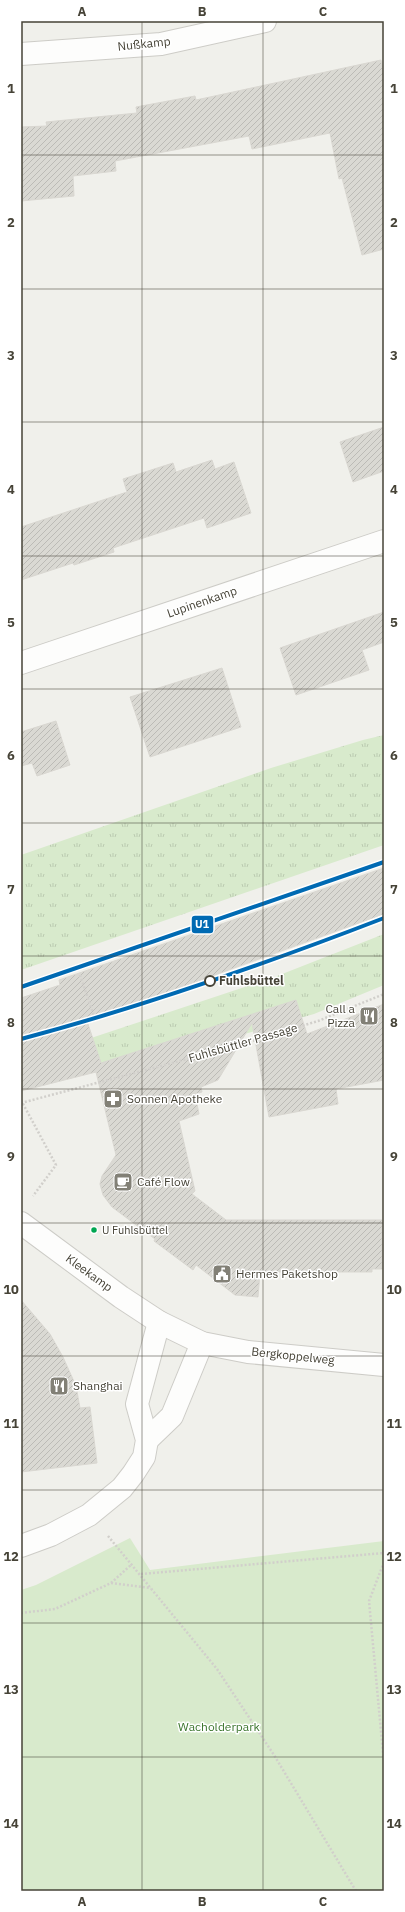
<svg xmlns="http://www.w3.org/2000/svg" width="405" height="1912" viewBox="0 0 405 1912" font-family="'IBM Plex Sans',sans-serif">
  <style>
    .grass { fill: url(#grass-tufts) }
    .park { fill: #d8eacc }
    .building { fill: url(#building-hatch); stroke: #d9d7d1 }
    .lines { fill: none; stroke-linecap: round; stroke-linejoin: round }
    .minor-casing { stroke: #cdccc7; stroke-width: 24 }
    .path { stroke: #d1cfcb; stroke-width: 2.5; stroke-dasharray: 2 2; stroke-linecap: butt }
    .minor { stroke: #fdfdfc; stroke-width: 22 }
    .metro-1-casing { stroke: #fff; stroke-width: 7 }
    .metro-1 { stroke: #006ab3; stroke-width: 4 }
    .grid { fill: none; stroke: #464337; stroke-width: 1; stroke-opacity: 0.55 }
    .stop-dot { fill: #fff; stroke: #464337; stroke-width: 2 }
    .bus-dot { fill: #00a651; stroke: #fff; stroke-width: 1.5 }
    .labels { text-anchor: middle; stroke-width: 3; stroke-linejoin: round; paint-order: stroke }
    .bus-label { font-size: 11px; fill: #464337; stroke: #fff; text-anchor: start }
    .street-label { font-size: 12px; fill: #464337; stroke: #fff }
    .stop-label { font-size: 12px; font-weight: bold; fill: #464337; stroke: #fff; text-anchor: start }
    .poi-label { font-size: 12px; fill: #464337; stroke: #fff; text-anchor: start }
    .park-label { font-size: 12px; fill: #3b752d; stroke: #fff }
    .line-badge { stroke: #fff; stroke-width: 1.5 }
    .badge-label { font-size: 11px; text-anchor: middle; font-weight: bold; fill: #fff }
    .neatline { fill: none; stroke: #464337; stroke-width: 1.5 }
    .grid-label { font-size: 13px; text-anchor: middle; font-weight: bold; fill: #464337 }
  </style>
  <defs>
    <pattern id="grass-tufts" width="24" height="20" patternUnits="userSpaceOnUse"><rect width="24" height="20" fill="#d8eacc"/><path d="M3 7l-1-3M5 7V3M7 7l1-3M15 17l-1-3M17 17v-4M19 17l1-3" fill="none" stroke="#bbcab0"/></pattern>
    <pattern id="building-hatch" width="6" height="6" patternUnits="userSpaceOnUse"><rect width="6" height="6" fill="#dad9d3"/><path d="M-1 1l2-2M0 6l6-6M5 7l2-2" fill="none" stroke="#bcbbb6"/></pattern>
  </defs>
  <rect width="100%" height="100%" fill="#f0f0eb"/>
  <g class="grass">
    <polygon points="384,735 384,845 21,970 21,855 271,768 363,740"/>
    <polygon points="384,934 384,985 314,1014 227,1039 95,1072 67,1046 272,978"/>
  </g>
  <polygon class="park" points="130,1538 150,1570 384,1541 384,1891 21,1891 21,1590 36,1585"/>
  <g class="building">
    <polygon points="381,60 384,75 384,249 362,255 342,178 339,179 330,133 252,149 249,136 115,161 116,171 73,176 74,196 21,201 21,127 47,126 46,122 137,113 136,107 195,96 196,100"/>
    <polygon points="384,427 384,471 353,482 340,442"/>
    <polygon points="212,460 215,469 234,462 251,513 207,528 204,518 113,548 114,552 74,565 73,563 21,580 21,527 127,492 123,479 173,463 176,472"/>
    <polygon points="384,612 384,642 362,650 369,670 296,695 280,648"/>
    <polygon points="222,668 241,727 150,757 130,697"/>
    <polygon points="56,721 70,765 37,776 32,763 21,766 21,732"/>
    <polygon points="384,868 384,914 87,1021 101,1063 296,1000 307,1034 384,1004 384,1080 336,1089 338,1104 269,1117 252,1023 218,1080 201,1087 202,1092 195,1094 199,1114 179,1121 195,1191 192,1194 226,1220 382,1220 382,1269 372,1269 372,1272 260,1272 258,1297 235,1295 196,1265 193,1270 154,1241 155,1239 112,1207 103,1195 100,1184 102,1176 116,1155 96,1072 21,1091 21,998 60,985 59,980"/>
    <polygon points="21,1300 50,1334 63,1357 76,1386 80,1408 90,1407 97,1463 21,1472"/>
  </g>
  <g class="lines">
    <g class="minor-casing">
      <g id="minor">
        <polyline points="21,54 161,44 265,21"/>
        <polyline points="21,663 384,541"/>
        <polyline points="21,1223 121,1297 159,1322 202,1343 248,1352 384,1365"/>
        <polyline points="147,1440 172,1416 202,1343"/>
        <polyline points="21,1546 51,1535 89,1515 122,1488 133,1474 144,1457 147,1440 137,1404 159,1322"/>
      </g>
    </g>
    <g class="path">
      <polyline points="80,975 94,1016"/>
      <polyline points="21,1100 56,1165 33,1196"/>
      <polyline points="21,1103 229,1048 318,1021 384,994"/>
      <polyline points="108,1536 217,1669 274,1755 356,1891"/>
      <polyline points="384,1562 369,1601 384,1764"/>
      <polyline points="141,1574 384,1553"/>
      <polyline points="111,1583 132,1564"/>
      <polyline points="21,1613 55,1609 111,1583 151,1588"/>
    </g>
    <use href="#minor" class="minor"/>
    <g class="metro-1-casing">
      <g id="metro-1">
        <polyline points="21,987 384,862"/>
        <path d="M21,1039C145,1006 265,964 384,918"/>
      </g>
    </g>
    <use href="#metro-1" class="metro-1"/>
  </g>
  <path class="grid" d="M142,21V1891M263,21V1891M21,155H384M21,289H384M21,422H384M21,556H384M21,689H384M21,823H384M21,956H384M21,1089H384M21,1223H384M21,1356H384M21,1490H384M21,1623H384M21,1757H384"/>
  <defs>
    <g id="restaurant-square" transform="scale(1)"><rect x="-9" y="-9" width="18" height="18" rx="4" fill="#828076" stroke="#fff"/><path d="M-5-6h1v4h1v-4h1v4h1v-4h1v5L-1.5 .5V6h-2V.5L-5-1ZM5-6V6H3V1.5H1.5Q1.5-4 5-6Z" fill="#fff"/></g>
    <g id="pharmacy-square" transform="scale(1)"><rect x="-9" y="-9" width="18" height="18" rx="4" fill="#828076" stroke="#fff"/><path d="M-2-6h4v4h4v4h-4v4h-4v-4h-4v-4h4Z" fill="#fff"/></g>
    <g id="cafe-square" transform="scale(1)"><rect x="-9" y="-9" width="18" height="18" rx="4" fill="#828076" stroke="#fff"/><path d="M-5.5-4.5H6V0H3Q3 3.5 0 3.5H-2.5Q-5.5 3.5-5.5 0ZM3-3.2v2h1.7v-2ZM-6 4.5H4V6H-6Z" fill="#fff"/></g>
    <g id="civic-square" transform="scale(1)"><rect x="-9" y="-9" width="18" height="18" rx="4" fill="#828076" stroke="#fff"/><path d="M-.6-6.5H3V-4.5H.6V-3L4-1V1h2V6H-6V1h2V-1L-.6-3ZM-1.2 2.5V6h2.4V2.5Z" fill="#fff"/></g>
  </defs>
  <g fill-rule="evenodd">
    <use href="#restaurant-square" x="369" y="1016"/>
    <use href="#pharmacy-square" x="113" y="1099"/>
    <use href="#cafe-square" x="123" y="1182"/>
    <use href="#civic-square" x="222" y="1274"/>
    <use href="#restaurant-square" x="59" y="1386"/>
  </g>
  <circle class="stop-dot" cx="210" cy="981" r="5"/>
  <circle class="bus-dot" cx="94" cy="1230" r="3.5"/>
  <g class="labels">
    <g class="bus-label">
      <text x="102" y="1234">U Fuhlsbüttel</text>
    </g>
    <g class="street-label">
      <text transform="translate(144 44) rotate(-6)" y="4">Nußkamp</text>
      <text transform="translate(202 602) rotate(-19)" y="4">Lupinenkamp</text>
      <text transform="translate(243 1043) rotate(-16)" y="4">Fuhlsbüttler Passage</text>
      <text transform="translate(89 1273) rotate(36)" y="4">Kleekamp</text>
      <text transform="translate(293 1356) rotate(6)" y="4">Bergkoppelweg</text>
    </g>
    <g class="stop-label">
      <text x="219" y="985">Fuhlsbüttel</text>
    </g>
    <g class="poi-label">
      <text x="355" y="1013" text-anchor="end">Call a<tspan x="355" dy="14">Pizza</tspan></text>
      <text x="127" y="1103">Sonnen Apotheke</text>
      <text x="137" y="1186">Café Flow</text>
      <text x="236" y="1278">Hermes Paketshop</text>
      <text x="73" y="1390">Shanghai</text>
    </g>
    <g class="park-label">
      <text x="219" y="1731">Wacholderpark</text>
    </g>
  </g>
  <rect class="line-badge" x="191" y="915" width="23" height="19" rx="4" fill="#006ab3"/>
  <g class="badge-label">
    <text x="202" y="928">U1</text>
  </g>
  <rect width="405" height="1912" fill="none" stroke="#ffffff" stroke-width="44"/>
  <rect x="22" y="22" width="361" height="1868" class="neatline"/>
  <g class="grid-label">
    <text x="82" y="16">A</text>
    <text x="202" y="16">B</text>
    <text x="323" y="16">C</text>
    <text x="11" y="93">1</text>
    <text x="394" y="93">1</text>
    <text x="11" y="227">2</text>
    <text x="394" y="227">2</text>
    <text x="11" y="360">3</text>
    <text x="394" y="360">3</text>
    <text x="11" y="494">4</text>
    <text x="394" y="494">4</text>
    <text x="11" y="627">5</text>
    <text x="394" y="627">5</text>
    <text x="11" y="760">6</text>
    <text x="394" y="760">6</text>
    <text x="11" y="894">7</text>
    <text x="394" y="894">7</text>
    <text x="11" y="1027">8</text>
    <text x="394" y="1027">8</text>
    <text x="11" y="1161">9</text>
    <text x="394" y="1161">9</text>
    <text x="11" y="1294">10</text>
    <text x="394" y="1294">10</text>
    <text x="11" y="1428">11</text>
    <text x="394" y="1428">11</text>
    <text x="11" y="1561">12</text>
    <text x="394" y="1561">12</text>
    <text x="11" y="1694">13</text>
    <text x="394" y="1694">13</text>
    <text x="11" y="1828">14</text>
    <text x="394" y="1828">14</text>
    <text x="82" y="1906">A</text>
    <text x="202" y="1906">B</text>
    <text x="323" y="1906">C</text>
  </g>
</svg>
